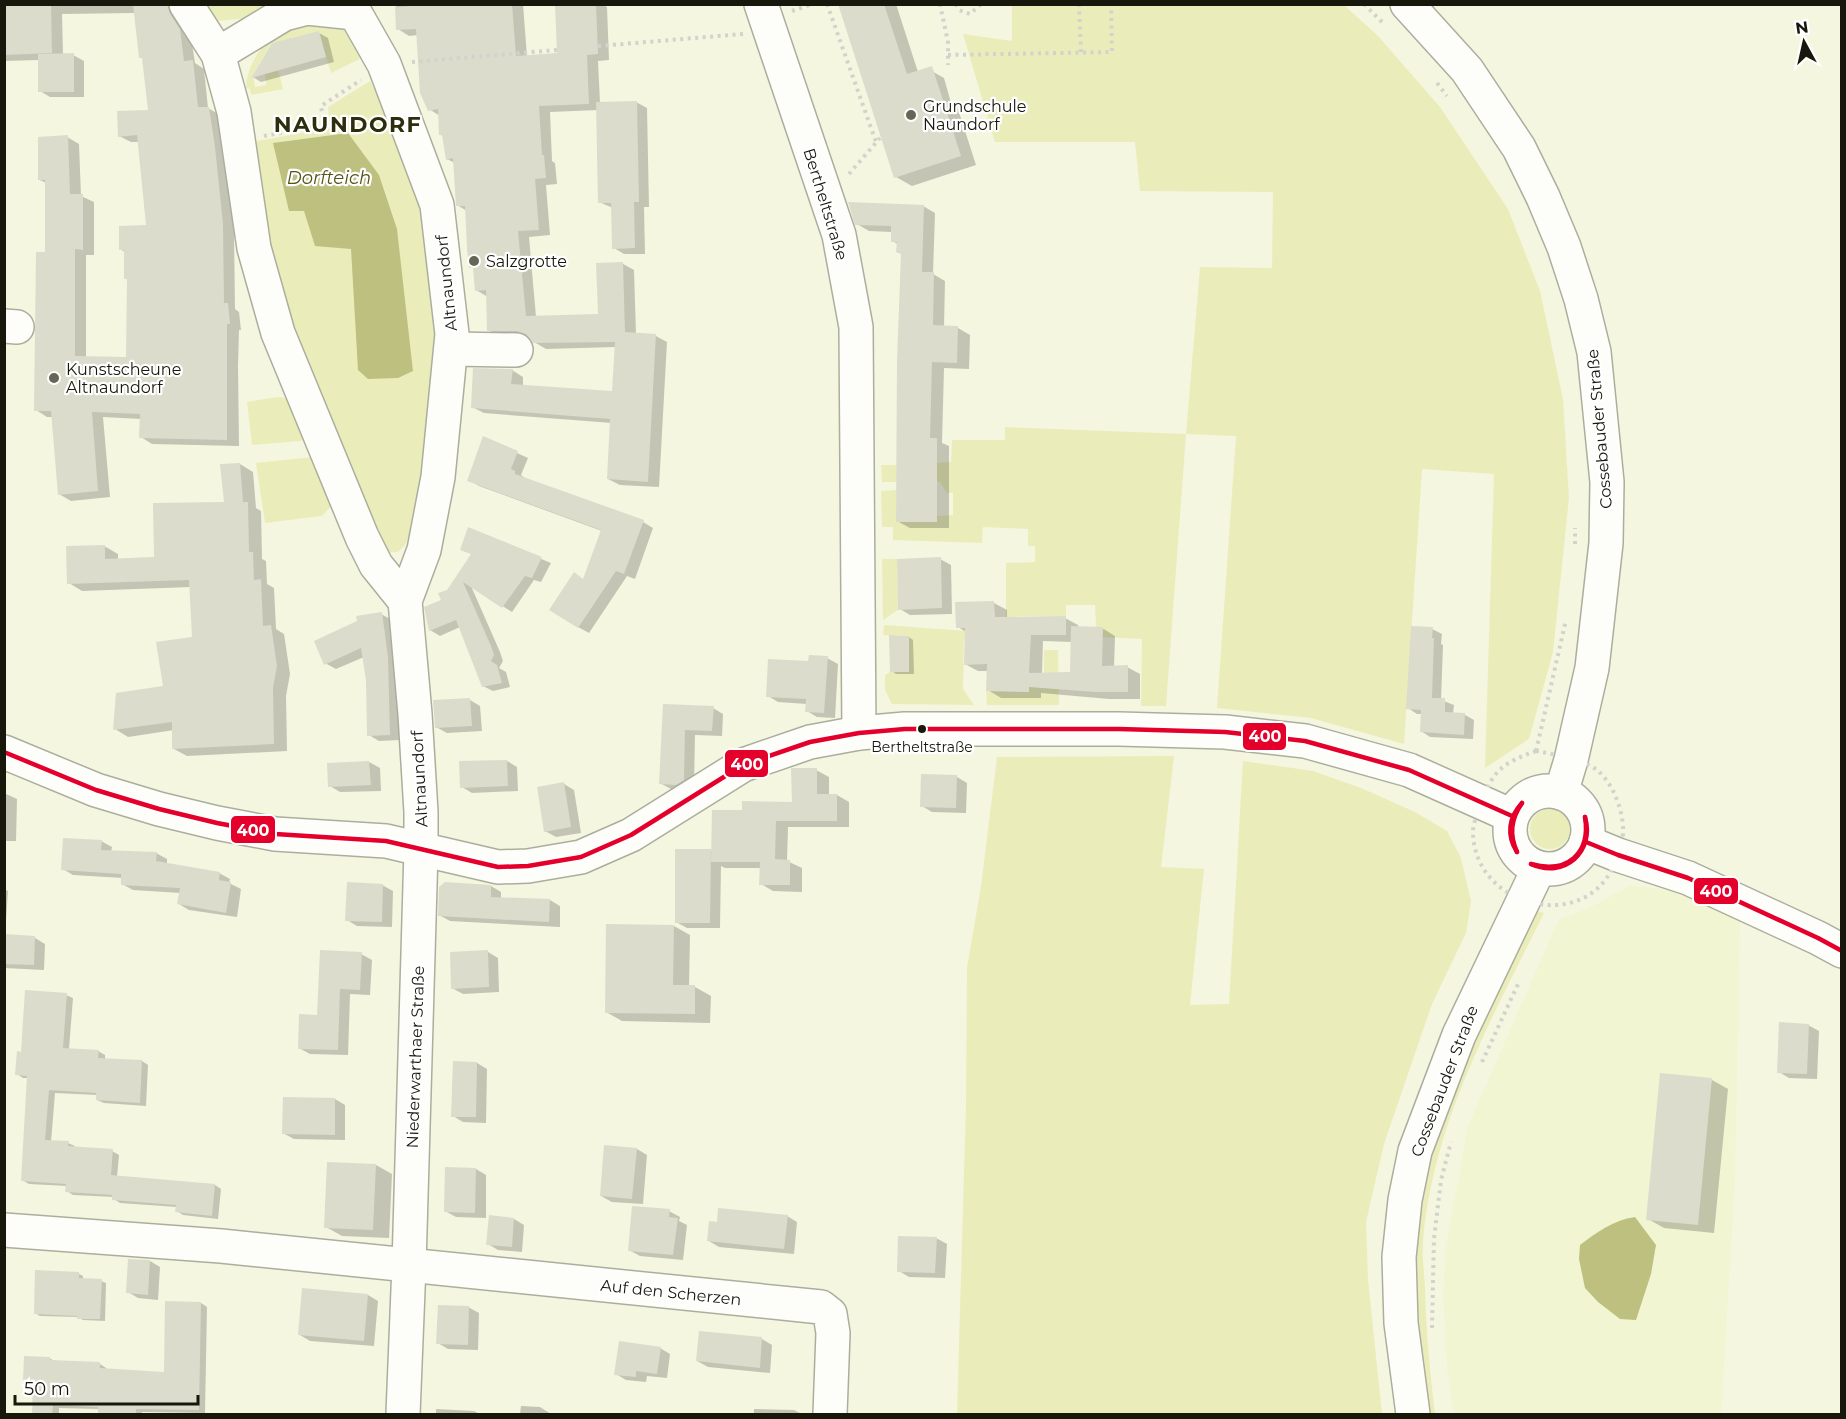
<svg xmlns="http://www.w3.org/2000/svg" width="1846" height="1419" viewBox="0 0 1846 1419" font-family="Montserrat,sans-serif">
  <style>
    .built { fill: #f2f5d2 }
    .green { fill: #eaedba }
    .water { fill: #bec080 }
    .shadow { fill: #0003; fill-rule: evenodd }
    .building { fill: #dbdccb }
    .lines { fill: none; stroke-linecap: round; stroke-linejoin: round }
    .minor-casing { stroke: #acae9d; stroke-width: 36 }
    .path { stroke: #d2d3cc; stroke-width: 4; stroke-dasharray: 3 4.5; stroke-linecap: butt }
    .minor { stroke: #fdfefa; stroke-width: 33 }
    .bus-1-casing { stroke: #fff; stroke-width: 9 }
    .bus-1 { stroke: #e4002b; stroke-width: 4.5 }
    .poi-dot { fill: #646656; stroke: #fff; stroke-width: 2 }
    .bus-dot { fill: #17180b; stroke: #fff; stroke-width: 2 }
    .labels { text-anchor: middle; stroke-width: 4.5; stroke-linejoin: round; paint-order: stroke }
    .bus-label { font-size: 14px; fill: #17180b; stroke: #fff }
    .poi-label { font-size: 16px; fill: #17180b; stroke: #fff; text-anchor: start }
    .street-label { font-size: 16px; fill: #17180b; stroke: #fff }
    .water-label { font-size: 18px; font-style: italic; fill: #535417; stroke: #fff }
    .district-label { font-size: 22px; font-weight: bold; letter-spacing: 1.5px; fill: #2d2e0e; stroke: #fff }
    .line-badge { stroke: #fff; stroke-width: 2 }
    .badge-label { font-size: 16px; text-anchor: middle; font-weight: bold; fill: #fff }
  </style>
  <rect width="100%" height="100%" fill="#f4f6e0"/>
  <polygon class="built" points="1629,886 1665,889 1740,917 1735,1181 1721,1414 1454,1414 1447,1369 1443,1292 1446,1246 1468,1126 1559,919 1587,909"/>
  <g class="green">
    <polygon points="198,5 282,5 259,17 218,21"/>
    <polygon points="1012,5 1344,5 1378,36 1440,107 1508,209 1540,291 1563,399 1569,498 1553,652 1529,739 1485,768 1494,474 1422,469 1404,744 1311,718 1217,708 1236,436 1186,434 1166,706 1141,706 1142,639 1102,637 1103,627 1096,627 1095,605 1066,605 1066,616 1016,616 1006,622 1006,563 1035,562 1035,546 1028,546 1028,529 983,527 982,543 893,540 893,527 882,527 881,491 896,490 896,522 937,521 937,516 953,515 953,493 947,493 940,482 882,482 881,465 896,465 897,471 937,471 937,463 951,462 952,440 1005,440 1005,427 1186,434 1200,267 1272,268 1273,192 1140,191 1135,142 995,142 963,34 1012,41"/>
    <path d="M287,21H346L360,59L331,73L319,32L271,44L253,74L255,87L266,85L265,74L275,58L283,89L251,95L250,89L246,88C247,60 268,38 287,21Z"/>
    <polygon points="370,81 415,169 428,222 436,321 430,444 419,516 405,545 398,552 384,553 282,306 245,143 330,128 328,107"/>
    <polygon points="277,397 291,398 308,437 301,441 252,445 247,402"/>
    <polygon points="313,457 331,498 331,506 322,516 265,523 256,463"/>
    <polygon points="882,559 897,559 898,610 883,620"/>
    <polygon points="884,625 980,632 964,640 963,689 974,705 892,704 885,690 885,675 890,672 909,672 909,636 883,635"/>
    <polygon points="1044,650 1058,650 1059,705 987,705 986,691 1029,692 1029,676 1044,676"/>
    <polygon points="1174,756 1161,867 1204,869 1190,1005 1229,1004 1243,761 1313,771 1361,788 1415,812 1447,831 1461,858 1471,901 1466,933 1432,1004 1384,1144 1366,1222 1368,1279 1382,1414 957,1414 966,1106 967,968 981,886 997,757"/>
    <circle cx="1550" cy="829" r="20"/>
    <path d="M1534,910L1544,913C1492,1018 1433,1122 1423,1241C1422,1256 1424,1272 1425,1287C1426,1330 1430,1372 1435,1414H1426L1415,1341L1414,1244L1421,1185L1454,1078Z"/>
  </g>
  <g class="water">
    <polygon points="348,133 379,175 397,229 413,371 398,378 368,379 358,370 351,249 315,246 304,211 289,211 273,143"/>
    <path d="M1635,1217L1656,1245L1651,1274L1636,1320L1620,1319L1598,1302L1585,1288L1579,1259L1580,1245C1597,1232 1614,1220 1635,1217Z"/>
  </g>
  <g class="shadow">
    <polygon points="4,4 175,4 191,37 195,63 204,69 208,108 220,115 227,155 234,232 235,309 239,312 241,330 239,330 238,366 239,446 152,444 141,437 141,419 103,417 110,497 71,501 59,494 53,417 47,417 36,410 46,254 46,183 40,180 67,137 79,144 81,196 94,202 94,255 86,255 86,358 127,358 128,280 125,252 120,249 147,227 139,142 131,142 119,136 149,111 144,59 135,13 62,14 63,55 73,55 84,61 84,97 50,97 40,91 39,60 4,61"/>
    <polygon points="396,4 523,4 527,57 559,54 556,4 602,4 607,7 609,60 598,61 600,103 636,102 647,108 649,207 644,207 645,254 624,254 614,248 613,208 599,202 598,110 550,112 552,161 555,163 557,184 546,185 550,235 529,237 536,317 599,316 598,264 623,264 634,270 636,335 656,336 667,342 659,487 620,485 608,479 612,423 484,413 472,407 512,370 523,377 523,386 613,393 616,347 546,349 534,342 530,337 499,336 488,330 488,297 476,290 475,269 471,267 467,211 457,205 455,163 447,159 444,136 441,135 440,116 429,109 418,35 409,36 398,29"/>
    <polygon points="840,4 896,4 918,72 928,69 944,78 951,103 957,106 976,165 912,186 896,177"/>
    <polygon points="319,33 328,38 334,62 261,82 253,77"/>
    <polygon points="923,206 935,213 933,274 945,281 944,327 958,328 970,335 969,369 944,368 942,443 949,446 949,528 910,528 897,521 902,254 897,252 898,244 892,241 892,232 869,231 857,224"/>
    <polygon points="484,438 528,458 521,475 525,478 643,522 653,528 635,579 627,576 589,633 578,627 584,580 602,531 479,486 469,480"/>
    <polygon points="240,464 253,472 256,508 261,511 262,559 266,561 267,584 274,588 276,629 284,634 290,674 286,696 287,751 187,756 174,749 174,730 128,737 115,729 164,688 194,638 191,587 82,591 69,583 104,546 118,554 118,560 156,558 225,503"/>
    <polygon points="469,529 551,563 541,582 534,580 512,612 471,586 500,652 503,661 499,668 506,672 510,687 493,691 483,686 460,627 440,636 430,630 448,591 473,555 462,549"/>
    <polygon points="940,559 951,565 952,614 910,615 900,609"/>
    <path d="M994,603L1007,610V618H1065L1078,625V628H1102L1115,636L1114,667H1127L1140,674V699H1109L1041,693V698H1001L988,690V671H978L965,664L966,632L958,627ZM1043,641L1072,642L1071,674H1042Z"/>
    <polygon points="381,614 392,620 398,663 400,740 379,741 369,735 367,680 364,657 336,669 325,663"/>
    <polygon points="1432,629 1442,634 1441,644 1443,645 1441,700 1454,705 1453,714 1465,715 1474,720 1473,739 1430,737 1421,731 1422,714 1417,714 1408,708"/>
    <polygon points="909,637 913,640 914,674 896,674 892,671"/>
    <polygon points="827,658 838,664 835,718 817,717 807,711 807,704 778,702 768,696 810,663"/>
    <polygon points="470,700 480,706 482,731 447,733 436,727"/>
    <polygon points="664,706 713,708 723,714 722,736 695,735 694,786 687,790 671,789 660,783"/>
    <polygon points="507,761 517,767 518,791 472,793 462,787"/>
    <polygon points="369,762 380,768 381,791 340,792 330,786"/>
    <polygon points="816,770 829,777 829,795 837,795 849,802 849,827 788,827 787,861 802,868 802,892 773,891 761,884 761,868 725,868 721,866 720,928 687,928 676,922 711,850 713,852 743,812 793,803"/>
    <polygon points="957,777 967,783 966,813 932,812 922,806"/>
    <polygon points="564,784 574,790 581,833 556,837 545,831"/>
    <polygon points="4,793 17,799 16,841 4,841"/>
    <polygon points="101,841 112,847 111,852 156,853 167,859 167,864 219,873 230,879 229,883 241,889 237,917 189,910 179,904 181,893 133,890 122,884 123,878 73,875 63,869"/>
    <polygon points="382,885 393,891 392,927 357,926 347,920"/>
    <polygon points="491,886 501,892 501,898 550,900 560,906 560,927 450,921 439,915"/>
    <polygon points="4,889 8,891 6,921 4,921"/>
    <polygon points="674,926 690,935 689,986 695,987 711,996 710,1023 622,1021 606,1012"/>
    <polygon points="4,936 35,938 45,944 44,970 4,968"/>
    <polygon points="488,952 498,958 499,992 463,994 452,988"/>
    <polygon points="361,954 372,960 370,995 350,994 348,1055 310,1054 299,1048"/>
    <polygon points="66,995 73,998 69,1049 98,1051 105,1055 105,1059 142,1061 148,1065 146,1106 104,1103 97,1100 98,1095 55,1093 51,1142 68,1143 75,1146 74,1148 112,1151 119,1155 117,1177 215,1185 221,1189 218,1219 183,1215 177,1211 177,1207 120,1203 114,1199 114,1197 73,1195 67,1191 67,1186 29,1184 22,1180 29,1078 23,1078 17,1074 22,1053"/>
    <polygon points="1808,1025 1819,1031 1817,1079 1789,1078 1779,1072"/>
    <polygon points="454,1063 477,1063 487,1069 486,1123 463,1122 453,1116"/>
    <polygon points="1712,1080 1728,1089 1714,1233 1664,1228 1648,1219"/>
    <polygon points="335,1099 345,1105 345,1140 294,1139 283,1133"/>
    <polygon points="637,1149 647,1155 643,1204 612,1202 601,1196"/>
    <polygon points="376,1165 392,1174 389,1238 342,1236 326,1227"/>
    <polygon points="446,1169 476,1169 486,1175 486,1218 456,1217 445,1211"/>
    <polygon points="669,1211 680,1217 679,1221 687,1225 683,1260 640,1256 629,1250"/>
    <polygon points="787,1216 797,1222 794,1254 719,1247 709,1241"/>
    <polygon points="514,1219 524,1225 522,1252 498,1250 488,1244"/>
    <polygon points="936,1238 947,1244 945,1278 909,1277 899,1271"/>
    <polygon points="150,1261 160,1267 158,1300 138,1298 128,1292"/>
    <polygon points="79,1274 83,1276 83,1280 101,1281 106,1283 105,1321 83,1320 78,1317 40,1316 35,1313"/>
    <polygon points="368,1295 378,1301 374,1346 310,1341 300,1335"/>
    <polygon points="201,1303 207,1307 205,1413 142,1412 142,1414 104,1414 100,1412 100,1409 59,1408 59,1414 33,1414 34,1383 25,1379 49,1358 56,1362 100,1364 106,1368 106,1370 165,1373"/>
    <polygon points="468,1307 479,1313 478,1350 448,1349 438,1343"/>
    <polygon points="700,1333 762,1339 772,1345 770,1373 708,1367 697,1361"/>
    <polygon points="660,1348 670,1354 667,1378 647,1376 646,1382 626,1380 616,1374"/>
    <polygon points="521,1406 540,1407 551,1414 520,1414"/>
    <polygon points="436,1409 474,1411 480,1414 436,1414"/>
    <polygon points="754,1409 794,1410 802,1414 754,1414"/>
  </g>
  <g class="building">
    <polygon points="4,4 51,4 52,53 4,55"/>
    <polygon points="133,4 167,4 170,14 180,29 184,61 193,60 198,107 209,107 215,147 223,224 224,303 228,303 230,324 227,324 227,440 139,438 140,414 92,412 98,491 58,495 51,411 34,411 36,252 45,252 45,180 38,180 38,137 68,135 70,194 83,194 83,250 75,249 75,356 126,357 127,279 124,279 124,250 119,250 119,226 146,225 137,135 118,137 117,111 148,110 142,58 139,58"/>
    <polygon points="446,4 512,4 516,56 557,53 555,4 596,4 598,54 587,55 589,104 539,106 542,155 544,155 546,178 535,179 539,230 518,231 526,316 598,314 596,263 623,262 625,332 656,334 648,482 607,479 610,419 471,408 473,368 513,369 511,384 612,391 615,342 533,343 526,334 517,331 487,331 486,290 475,291 473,268 469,268 467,248 465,206 456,206 453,158 446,160 442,135 439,135 438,109 428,111 420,93 416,29 396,30 395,7"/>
    <polygon points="838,4 884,4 907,74 932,66 961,156 894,178"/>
    <polygon points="319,31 326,57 251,78 272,43"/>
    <polygon points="74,53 74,92 38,92 38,54"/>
    <polygon points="637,101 639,202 634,202 635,248 612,249 611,203 598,203 596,102"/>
    <polygon points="848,202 924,205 922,272 934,272 933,325 958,326 957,363 932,362 930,438 937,438 937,522 896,522 897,361 901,253 896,252 897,242 891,242 891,226 855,225"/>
    <polygon points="483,436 518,451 511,469 515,471 515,474 644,520 624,574 616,571 578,628 549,610 574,572 583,579 601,530 467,481"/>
    <polygon points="240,463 243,502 248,502 249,552 253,552 254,580 261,579 263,626 271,625 277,666 273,688 274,744 172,749 172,722 113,730 116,693 163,686 156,642 192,637 189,580 67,584 66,546 105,545 105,559 154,557 153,503 224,502 220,464"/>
    <polygon points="468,527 542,557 532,578 525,576 502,608 463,582 491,646 494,655 491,661 497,665 502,683 482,687 456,620 429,631 424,607 441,600 438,593 447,590 471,554 460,550"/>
    <polygon points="941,557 942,608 898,610 897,559"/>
    <polygon points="994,601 995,617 1066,616 1066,635 1031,635 1029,673 1070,672 1071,626 1103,627 1102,666 1128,665 1128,692 1095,692 1029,687 1029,692 986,691 987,664 964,665 965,628 956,628 955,602"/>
    <polygon points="382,612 388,657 390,735 367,736 366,680 361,648 324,665 314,641 357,621 356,616"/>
    <polygon points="1411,626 1433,627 1432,638 1434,638 1432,698 1445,698 1445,712 1465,713 1464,735 1420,732 1421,710 1406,709"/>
    <polygon points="889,635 909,636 909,672 890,672"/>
    <polygon points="809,655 828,656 824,713 805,712 806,699 766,697 768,659 808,661"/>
    <polygon points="470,698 472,726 435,728 433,700"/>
    <polygon points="663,704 714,706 712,731 685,730 684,780 676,785 659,784"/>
    <polygon points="507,760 508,786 460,788 459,761"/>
    <polygon points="369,761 371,785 328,787 327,763"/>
    <polygon points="791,768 817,768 817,794 837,794 837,821 776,821 775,859 790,860 790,885 759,885 760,862 711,862 712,810 742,810 742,801 792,802"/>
    <polygon points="921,774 957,775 956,808 920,807"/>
    <polygon points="564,782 571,827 544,832 537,787"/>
    <polygon points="63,838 102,840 101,850 157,852 156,861 220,872 219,880 231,882 226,913 177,904 180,888 121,885 121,874 61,870"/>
    <polygon points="675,849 711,849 710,923 675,923"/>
    <polygon points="347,882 383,884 382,922 345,921"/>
    <polygon points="445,882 491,885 491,897 550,899 549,922 438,916 439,887"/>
    <polygon points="606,924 674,925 673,985 695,985 695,1014 605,1013"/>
    <polygon points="4,934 35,936 34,965 4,964"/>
    <polygon points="320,950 362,952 360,990 340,989 338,1050 298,1049 299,1014 317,1015"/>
    <polygon points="488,950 489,987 451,989 450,952"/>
    <polygon points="25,990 67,993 63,1048 99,1050 98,1058 142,1060 140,1103 96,1100 96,1093 49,1090 45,1140 69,1141 68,1146 113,1149 111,1175 215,1184 212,1216 175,1212 176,1205 112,1200 112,1195 65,1192 66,1184 21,1181 27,1076 15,1075 17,1051 21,1052"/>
    <polygon points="1779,1022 1809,1024 1807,1074 1777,1073"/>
    <polygon points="453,1061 477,1062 476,1117 451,1117"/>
    <polygon points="1660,1073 1712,1078 1698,1225 1646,1220"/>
    <polygon points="283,1097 335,1098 335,1135 282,1134"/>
    <polygon points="604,1145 637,1148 632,1199 600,1196"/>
    <polygon points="327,1162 376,1164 373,1230 324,1228"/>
    <polygon points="445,1167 476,1168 475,1213 444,1212"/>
    <polygon points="632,1206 670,1209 669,1217 678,1218 673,1255 628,1251"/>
    <polygon points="718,1208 788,1215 784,1249 707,1241 709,1221 717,1222"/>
    <polygon points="489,1215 514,1218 512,1247 486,1245"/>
    <polygon points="898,1236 937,1237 935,1273 897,1272"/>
    <polygon points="128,1259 150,1260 148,1295 126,1293"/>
    <polygon points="35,1270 79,1272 79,1278 102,1279 100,1319 77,1319 77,1316 34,1314"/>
    <polygon points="302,1288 368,1294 364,1341 298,1335"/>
    <polygon points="165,1301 201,1302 199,1410 136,1409 136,1414 98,1413 98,1407 53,1405 52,1414 32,1414 33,1381 23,1380 24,1356 50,1357 50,1360 100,1362 100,1368 164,1372"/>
    <polygon points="438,1305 469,1306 468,1345 436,1344"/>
    <polygon points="699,1331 762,1337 760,1368 696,1361"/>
    <polygon points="619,1341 661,1347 657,1374 636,1371 636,1377 614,1375"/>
  </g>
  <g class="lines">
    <g class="minor-casing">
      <g id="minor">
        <polyline points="186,4 218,54 234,112 254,248 278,333 362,537 376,565 405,601"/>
        <polyline points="350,4 384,64 437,205 452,334 438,477 424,550 405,601 415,714 421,812 421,850 409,1265 403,1414"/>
        <polyline points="761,4 839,235 856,327 859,733"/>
        <polyline points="1407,4 1467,70 1519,148 1543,197 1564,247 1581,299 1594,352 1607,482 1606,543 1592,668 1571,760 1561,793"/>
        <polyline points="218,54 284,14 307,8 355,13"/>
        <polyline points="4,326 17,327"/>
        <polyline points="451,349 516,350"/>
        <polyline points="4,752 96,790 159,809 217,823 275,834 386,841 498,867 528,866 581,857 631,835 743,765 810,742 859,733 905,729 1119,729 1225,732 1305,741 1409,770 1512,816"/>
        <circle cx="1549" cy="830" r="39"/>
        <polyline points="1586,842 1618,855 1688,878 1818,938 1842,951"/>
        <polyline points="4,1230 221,1246 821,1307 830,1314 833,1333 830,1414"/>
        <polyline points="1413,1414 1401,1323 1399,1257 1405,1200 1415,1151 1459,1035 1539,868"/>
      </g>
    </g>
    <g class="path">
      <polyline points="827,4 876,142"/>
      <polyline points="940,4 948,42 948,65"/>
      <polyline points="956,4 959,10 970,14 981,4"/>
      <polyline points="1079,4 1081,53"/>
      <polyline points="1364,4 1384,24"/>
      <polyline points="792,11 812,4"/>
      <polyline points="598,46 743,34"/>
      <polyline points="948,55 1112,52 1111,4"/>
      <polyline points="412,62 557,50"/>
      <polyline points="1437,83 1447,96"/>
      <polyline points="264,136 324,125 321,106 361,80"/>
      <polyline points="849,174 880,138"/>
      <polyline points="1575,544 1575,528"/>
      <polyline points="1536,751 1566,620"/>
      <path d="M1536,751C1553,754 1573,758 1589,765C1610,775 1622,806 1623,827C1624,840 1618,855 1613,867C1582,934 1473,907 1473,831C1473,823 1478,813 1481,805C1492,770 1503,763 1536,751Z"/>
      <polyline points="1482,1062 1519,982"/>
      <polyline points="1432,1328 1434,1239 1441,1180 1451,1142"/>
    </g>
    <use href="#minor" class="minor"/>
    <g class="bus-1-casing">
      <g id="bus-1">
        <polyline points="4,752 96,790 159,809 217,823 275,834 386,841 498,867 528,866 581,857 631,835 743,765 810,742 859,733 905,729 1119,729 1225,732 1305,741 1409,770 1512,816"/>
        <polyline points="1586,842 1618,855 1688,878 1818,938 1842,951"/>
        <path d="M1517,852C1506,835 1509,817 1522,803"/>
        <path d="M1517,852C1509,834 1511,819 1522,803"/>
        <path d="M1531,864C1567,874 1591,854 1585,817"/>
        <path d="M1531,864C1564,879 1595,852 1585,817"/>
      </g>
    </g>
    <use href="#bus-1" class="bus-1"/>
  </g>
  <g class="poi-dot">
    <circle cx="911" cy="115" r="6"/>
    <circle cx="474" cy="261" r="6"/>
    <circle cx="54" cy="378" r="6"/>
  </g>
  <circle class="bus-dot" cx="922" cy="729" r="5"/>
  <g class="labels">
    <g class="bus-label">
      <text x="922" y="752">Bertheltstraße</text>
    </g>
    <g class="poi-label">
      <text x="923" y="112">Grundschule<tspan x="923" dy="18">Naundorf</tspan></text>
      <text x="486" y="267">Salzgrotte</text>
      <text x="66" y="375">Kunstscheune<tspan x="66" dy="18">Altnaundorf</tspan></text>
    </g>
    <g class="street-label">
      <text transform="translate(826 204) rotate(73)" y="6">Bertheltstraße</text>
      <text transform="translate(446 283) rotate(-96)" y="6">Altnaundorf</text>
      <text transform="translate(1599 429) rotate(-95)" y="6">Cossebauder Straße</text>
      <text transform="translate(419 779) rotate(-93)" y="6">Altnaundorf</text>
      <text transform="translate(415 1057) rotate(-88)" y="6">Niederwarthaer Straße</text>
      <text transform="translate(1444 1081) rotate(-69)" y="6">Cossebauder Straße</text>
      <text transform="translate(671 1292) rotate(6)" y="6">Auf den Scherzen</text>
    </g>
    <g class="water-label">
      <text x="329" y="184">Dorfteich</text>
    </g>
    <g class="district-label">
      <text x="348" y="132">NAUNDORF</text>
    </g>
  </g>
  <g class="line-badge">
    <rect x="1242" y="722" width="45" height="29" rx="6" fill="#e4002b"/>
    <rect x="724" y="749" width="45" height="29" rx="6" fill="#e4002b"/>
    <rect x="230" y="815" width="46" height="29" rx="6" fill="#e4002b"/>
    <rect x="1693" y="877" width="46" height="28" rx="6" fill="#e4002b"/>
  </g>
  <g class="badge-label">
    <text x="1265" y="742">400</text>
    <text x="747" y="770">400</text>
    <text x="253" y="836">400</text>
    <text x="1716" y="897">400</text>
  </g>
  <rect width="1846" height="1419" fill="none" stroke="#17180b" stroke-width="12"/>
  <g transform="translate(1804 42) rotate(352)" stroke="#ffffff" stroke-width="4.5" paint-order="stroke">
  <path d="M0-4.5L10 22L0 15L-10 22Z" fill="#17180b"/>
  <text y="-9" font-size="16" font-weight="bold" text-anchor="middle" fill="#17180b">N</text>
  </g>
  <path d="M15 1395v9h183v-9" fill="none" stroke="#17180b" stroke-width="3"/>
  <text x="24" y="1395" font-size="18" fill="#17180b" stroke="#ffffff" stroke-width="4.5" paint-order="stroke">50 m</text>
</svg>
